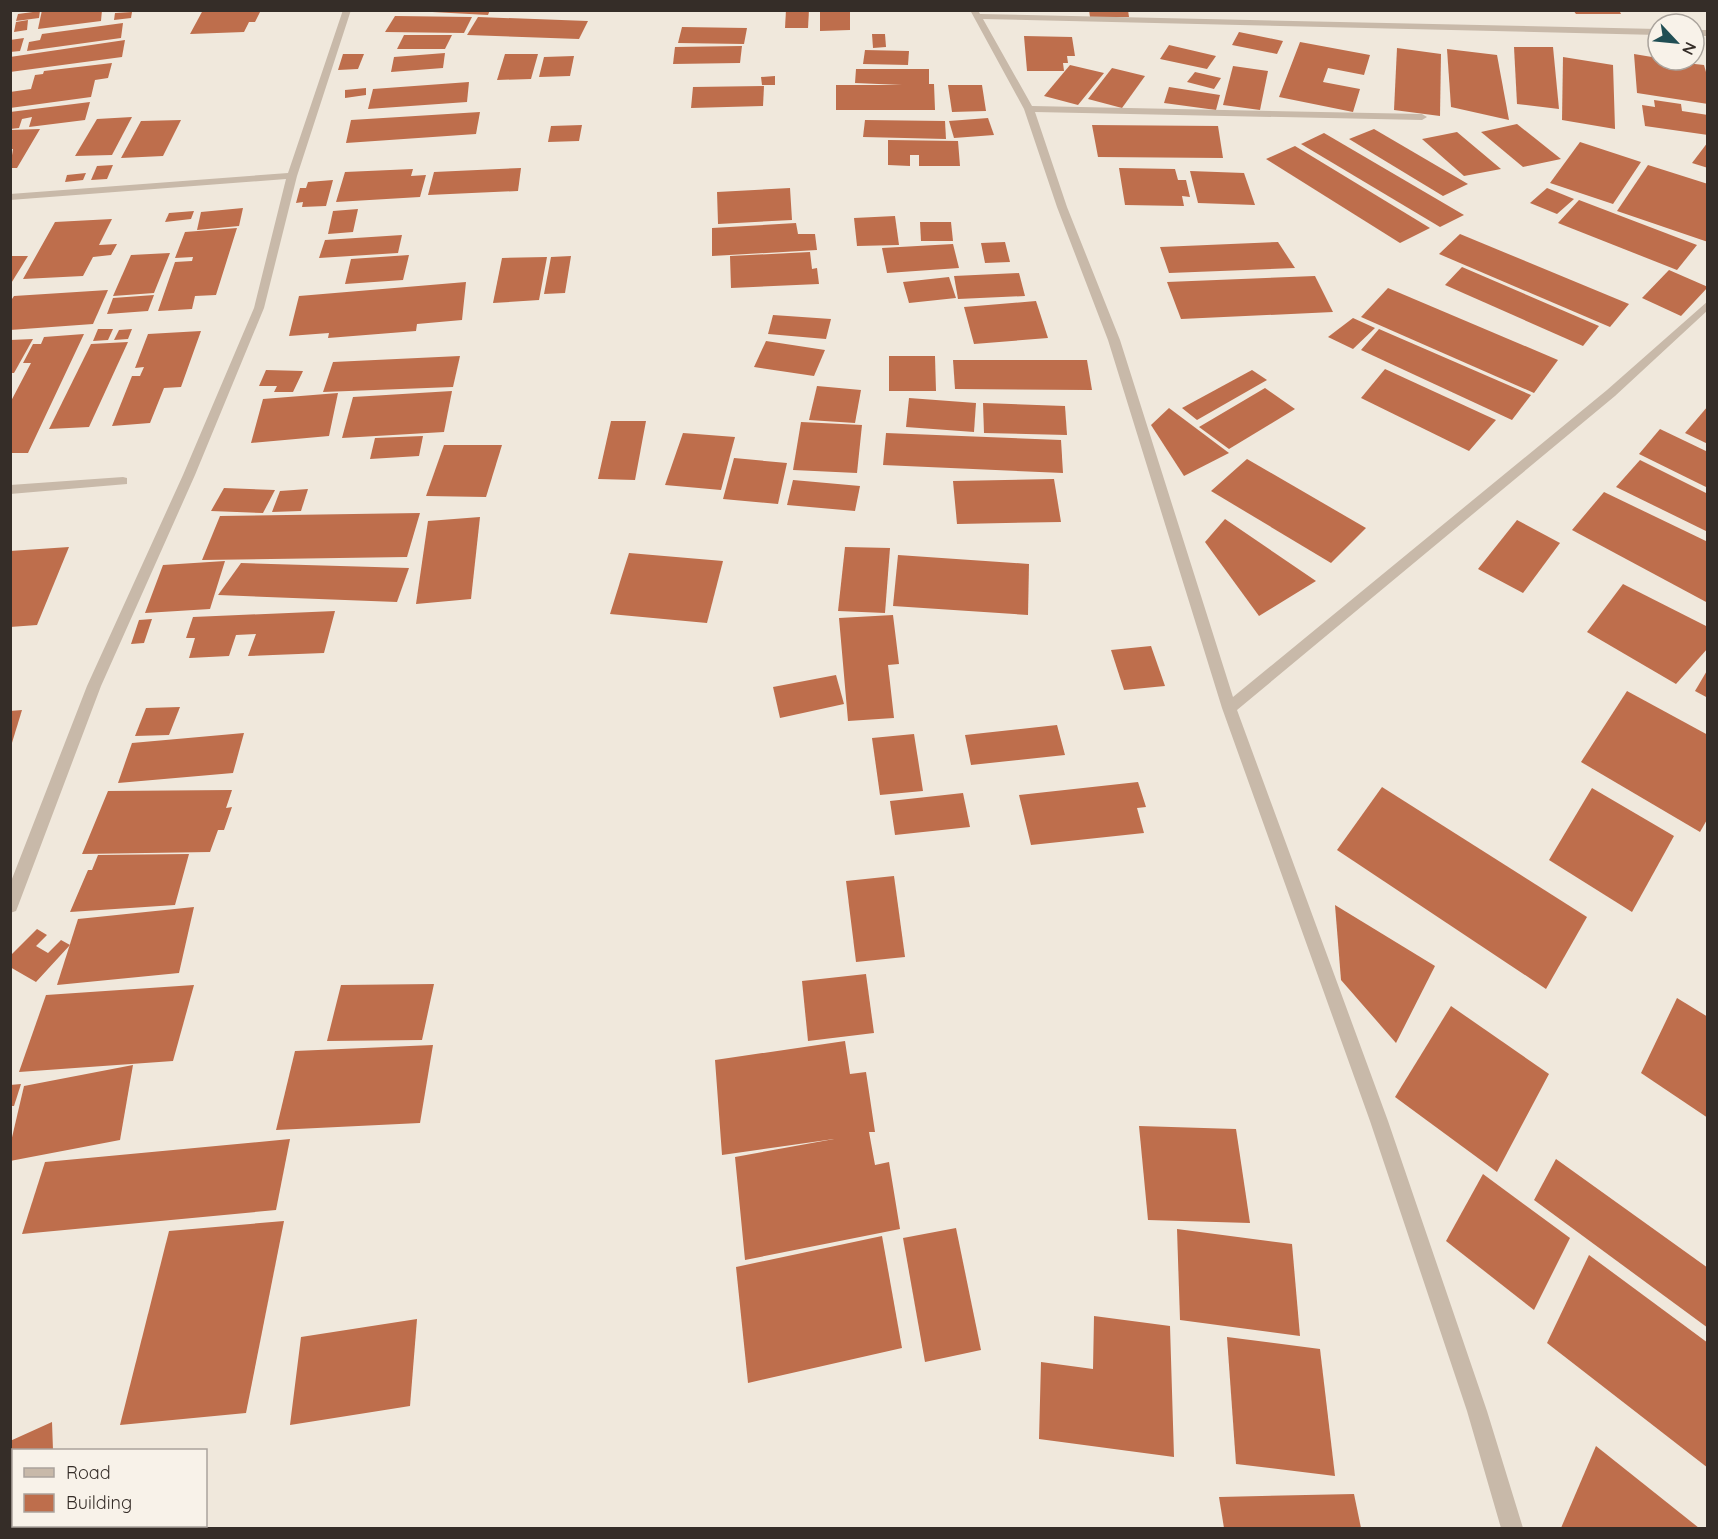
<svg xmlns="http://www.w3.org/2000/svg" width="1718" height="1539" viewBox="0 0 1718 1539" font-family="Quicksand,sans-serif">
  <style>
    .building { fill: #be6e4c }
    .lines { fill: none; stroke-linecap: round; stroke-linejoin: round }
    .minor { fill: #c8b9a9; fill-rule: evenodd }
  </style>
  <rect width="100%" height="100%" fill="#f0e8dc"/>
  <g class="building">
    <polygon points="42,10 102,10 101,21 38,29"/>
    <polygon points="203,10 261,10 255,22 249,22 244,32 190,34"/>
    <polygon points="395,10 490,10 488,15"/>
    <polygon points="786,10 809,10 808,28 785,28"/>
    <polygon points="1089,10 1128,10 1129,17 1090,17"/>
    <polygon points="1573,10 1619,10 1621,14 1576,14"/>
    <polygon points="40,11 39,18 16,21 18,14"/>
    <polygon points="820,11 850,11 850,30 820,31"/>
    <polygon points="132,12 131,18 114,20 115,13"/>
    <polygon points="395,16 472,17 464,33 385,32"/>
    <polygon points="478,17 588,21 579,39 467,35"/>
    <polygon points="28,20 27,30 14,32 16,22"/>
    <polygon points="123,23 121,38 27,51 29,42 40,40 42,34"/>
    <polygon points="682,27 747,28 744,44 678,43"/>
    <polygon points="1239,32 1283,41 1277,54 1232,45"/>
    <polygon points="872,34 885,34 886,47 873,48"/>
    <polygon points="404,35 452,35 445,49 397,49"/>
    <polygon points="1024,36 1072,37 1075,56 1067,56 1068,63 1063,63 1064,71 1027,71"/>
    <polygon points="24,38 20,51 10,52 10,40"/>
    <polygon points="125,40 122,57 10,72 10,57"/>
    <polygon points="1300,42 1370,55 1364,75 1328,68 1323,82 1360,89 1353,112 1279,97"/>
    <polygon points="1169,45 1216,56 1207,69 1160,59"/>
    <polygon points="742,46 740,63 673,64 675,47"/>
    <polygon points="1514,47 1553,47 1559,109 1517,104"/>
    <polygon points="1397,48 1441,54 1440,116 1394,110"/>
    <polygon points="1447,49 1497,55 1509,120 1451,107"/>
    <polygon points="865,50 909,51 908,65 863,64"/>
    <polygon points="445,53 443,68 391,72 394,57"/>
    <polygon points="343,54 364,54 358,69 338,70"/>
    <polygon points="505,54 538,54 531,79 497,80"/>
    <polygon points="1634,54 1658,58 1658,60 1704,65 1708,79 1708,104 1637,93"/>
    <polygon points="574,56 570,76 539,77 544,57"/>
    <polygon points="1563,57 1613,65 1615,129 1562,120"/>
    <polygon points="112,63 108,78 95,80 91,97 10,108 10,92 31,89 35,75 43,74 44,71"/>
    <polygon points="1070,65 1104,73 1078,105 1044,96"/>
    <polygon points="1233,66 1268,71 1260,110 1223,105"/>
    <polygon points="1112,68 1145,76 1122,108 1088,99"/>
    <polygon points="856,69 929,69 929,84 934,84 935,110 836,110 836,85 902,85 855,83"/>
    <polygon points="1195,72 1221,78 1214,89 1187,82"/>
    <polygon points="775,76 775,85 762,85 761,77"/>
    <polygon points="469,82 467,102 368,109 373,89"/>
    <polygon points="948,85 982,85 986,111 952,112"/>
    <polygon points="764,86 763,106 691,108 693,87"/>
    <polygon points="1169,87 1220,95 1216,110 1164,103"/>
    <polygon points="366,88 366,95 345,98 345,90"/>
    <polygon points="1654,100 1681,104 1682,111 1708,115 1708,135 1645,126 1642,105 1655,107"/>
    <polygon points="90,102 85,120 29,127 32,117 22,119 19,128 10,129 10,112"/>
    <polygon points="480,112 476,134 346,143 351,120"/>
    <polygon points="132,117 112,155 75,156 97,119"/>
    <polygon points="988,118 994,135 954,138 949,121"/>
    <polygon points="181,120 163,156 121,158 141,121"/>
    <polygon points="865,120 945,121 946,139 863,137"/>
    <polygon points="1517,124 1561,159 1523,167 1481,132"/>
    <polygon points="582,125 579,141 548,142 551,126"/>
    <polygon points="1092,125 1218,126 1223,158 1098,157"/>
    <polygon points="40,129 17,168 10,168 13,149 10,149 10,130"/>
    <polygon points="1374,129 1468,184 1443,196 1349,139"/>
    <polygon points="1457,132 1501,169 1464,176 1422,139"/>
    <polygon points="1324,133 1464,215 1440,227 1301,144"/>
    <polygon points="888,140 958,141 960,166 919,166 919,155 910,155 910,166 888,165"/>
    <polygon points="1580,142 1641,162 1613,204 1550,183"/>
    <polygon points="1708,142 1708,168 1692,163"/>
    <polygon points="1295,146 1430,228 1400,243 1266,159"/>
    <polygon points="113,165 107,179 91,180 97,166"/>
    <polygon points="1648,165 1708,184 1708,242 1617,211"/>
    <polygon points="521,168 518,191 428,195 434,172"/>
    <polygon points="1119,168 1175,169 1178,180 1186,180 1190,197 1182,196 1184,206 1125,205"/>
    <polygon points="413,169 411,176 426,175 420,197 336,202 345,172"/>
    <polygon points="1190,171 1244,173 1255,205 1198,203"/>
    <polygon points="86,173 83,180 65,182 67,175"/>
    <polygon points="333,180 326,206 302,207 303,202 296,203 300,188 306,188 308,182"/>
    <polygon points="790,188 792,220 718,224 717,192"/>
    <polygon points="1547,188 1574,199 1557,214 1530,203"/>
    <polygon points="1579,200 1697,245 1677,270 1558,223"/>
    <polygon points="243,208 239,226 197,230 201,212"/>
    <polygon points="358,209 353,232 328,234 333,211"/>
    <polygon points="194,211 191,219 165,222 169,213"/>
    <polygon points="895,216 899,245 857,246 854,218"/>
    <polygon points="112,219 99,245 117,244 111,255 93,257 83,276 23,279 55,222"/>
    <polygon points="920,222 951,222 953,241 921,241"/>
    <polygon points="796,223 798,234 815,234 817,250 712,256 712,228"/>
    <polygon points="237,228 216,295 195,296 192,309 158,311 175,262 192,261 193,257 175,258 185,232"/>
    <polygon points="1460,234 1629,304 1610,327 1439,254"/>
    <polygon points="402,235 398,253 319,258 325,240"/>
    <polygon points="1005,242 1010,262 985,263 981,243"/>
    <polygon points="1278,242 1295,268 1169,273 1160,247"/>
    <polygon points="953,244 959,268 887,273 882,248"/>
    <polygon points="810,252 812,269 817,268 819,284 731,288 730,256"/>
    <polygon points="170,253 154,293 113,296 131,255"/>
    <polygon points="409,255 403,280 345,284 351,259"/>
    <polygon points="10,256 28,256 10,285"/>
    <polygon points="571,256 565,293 544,294 551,257"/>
    <polygon points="547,257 539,300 493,303 502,258"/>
    <polygon points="1462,267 1599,326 1583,346 1445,285"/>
    <polygon points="1669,270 1708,287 1681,316 1642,298"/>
    <polygon points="1019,273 1025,296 958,299 954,276"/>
    <polygon points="1315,276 1333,312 1181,319 1167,282"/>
    <polygon points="949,277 956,298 909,303 903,282"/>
    <polygon points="466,282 462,320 417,324 416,331 328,338 329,333 289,336 299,296"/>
    <polygon points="1388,288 1558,360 1534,393 1361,317"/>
    <polygon points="108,290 93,324 10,330 10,302 14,296"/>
    <polygon points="154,295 148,311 107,314 113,298"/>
    <polygon points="1036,301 1048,338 974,344 964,307"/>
    <polygon points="773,315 831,319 826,339 768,334"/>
    <polygon points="1353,318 1375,328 1353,349 1328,337"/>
    <polygon points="98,329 113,329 108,340 93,341"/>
    <polygon points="132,329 128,339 114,340 119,330"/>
    <polygon points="1379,329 1531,395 1512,420 1361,350"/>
    <polygon points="201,331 181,387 164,388 150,423 112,426 132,376 140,376 144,367 135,368 148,334"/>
    <polygon points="84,334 28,453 10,453 10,403 31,363 23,363 33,344 41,344 44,337"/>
    <polygon points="33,339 14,373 10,373 10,340"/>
    <polygon points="766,341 825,350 814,376 754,367"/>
    <polygon points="128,342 89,427 49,429 91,344"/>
    <polygon points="460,356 453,387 323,392 333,362"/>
    <polygon points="889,356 935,356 936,391 889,391"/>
    <polygon points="953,360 1087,360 1092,390 955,389"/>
    <polygon points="1385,369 1496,420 1469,451 1361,398"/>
    <polygon points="266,370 303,371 293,392 274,392 277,386 259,386"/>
    <polygon points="1252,370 1267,380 1197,420 1182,408"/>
    <polygon points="817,386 861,390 855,423 809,420"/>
    <polygon points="1265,388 1295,409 1229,449 1199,427"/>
    <polygon points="452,391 444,432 342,438 353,397"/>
    <polygon points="338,393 329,436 251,443 263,399"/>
    <polygon points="909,398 976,403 974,432 906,427"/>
    <polygon points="983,403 1065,406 1067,435 984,433"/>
    <polygon points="1708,406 1708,444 1685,433"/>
    <polygon points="1169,408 1229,453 1184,476 1151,425"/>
    <polygon points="611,421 646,421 635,480 598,479"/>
    <polygon points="801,422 862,425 857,473 793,470"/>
    <polygon points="1660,429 1708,452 1708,488 1639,454"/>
    <polygon points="683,433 735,437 721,490 665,485"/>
    <polygon points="886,433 1061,440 1063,473 883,465"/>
    <polygon points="423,436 419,456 370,459 375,438"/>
    <polygon points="444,445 502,445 486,497 426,496"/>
    <polygon points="734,458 787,463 778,504 723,499"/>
    <polygon points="1247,459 1366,528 1331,563 1211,491"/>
    <polygon points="1640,460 1708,494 1708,532 1616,487"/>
    <polygon points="1054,479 1061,522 957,524 953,481"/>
    <polygon points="793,480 860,486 855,511 787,505"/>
    <polygon points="224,488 275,490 263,513 211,511"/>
    <polygon points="308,489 301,511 272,512 280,491"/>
    <polygon points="1604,492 1708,542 1708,603 1572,530"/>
    <polygon points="420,513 407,557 202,560 220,516"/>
    <polygon points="480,517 471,599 416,604 428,521"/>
    <polygon points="1225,519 1316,581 1259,616 1205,542"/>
    <polygon points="1517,520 1560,543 1523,593 1478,569"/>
    <polygon points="69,547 37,625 10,627 10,551"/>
    <polygon points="845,547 890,548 885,613 838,611"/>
    <polygon points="629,553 723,561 707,623 610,614"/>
    <polygon points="898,555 1029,564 1028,615 893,606"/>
    <polygon points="225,561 210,609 145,613 163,565"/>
    <polygon points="241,563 409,568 397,602 218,595"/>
    <polygon points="1623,584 1708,627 1708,648 1676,684 1587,632"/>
    <polygon points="335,611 324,653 248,656 256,634 236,635 229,656 189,658 195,638 186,638 193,617"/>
    <polygon points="893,615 899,664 888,665 894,718 848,721 839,618"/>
    <polygon points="152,619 144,643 131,644 139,620"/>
    <polygon points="1151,646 1165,686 1124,690 1111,650"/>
    <polygon points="1708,669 1708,698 1695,691"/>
    <polygon points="836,675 844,704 780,718 773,687"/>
    <polygon points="1627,691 1708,735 1708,818 1700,832 1581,762"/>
    <polygon points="180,707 169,735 135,736 146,708"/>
    <polygon points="22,710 11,746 10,746 10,711"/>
    <polygon points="1057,725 1065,755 971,765 965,735"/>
    <polygon points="244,733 233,773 118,783 132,743"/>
    <polygon points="914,734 923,791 880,795 872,738"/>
    <polygon points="1138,782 1146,807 1137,808 1144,833 1031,845 1019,795"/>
    <polygon points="1382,787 1587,917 1546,989 1337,850"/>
    <polygon points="1592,788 1674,836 1632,912 1549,860"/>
    <polygon points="232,790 226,808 232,807 224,830 218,830 210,852 82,854 108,791"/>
    <polygon points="963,793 970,827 895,835 890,801"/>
    <polygon points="189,854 175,905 70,912 88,870 92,870 98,855"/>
    <polygon points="894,876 905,957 856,962 846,881"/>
    <polygon points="1335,905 1435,966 1396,1043 1341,980"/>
    <polygon points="194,907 179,973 57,985 78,919"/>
    <polygon points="37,929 47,935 36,946 48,953 61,940 70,945 36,982 10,967 10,956"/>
    <polygon points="866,974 874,1033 808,1041 802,981"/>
    <polygon points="434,984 422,1040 327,1041 341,985"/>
    <polygon points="194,985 173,1061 19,1072 46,995"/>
    <polygon points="1677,998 1708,1017 1708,1118 1641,1073"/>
    <polygon points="1451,1006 1549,1074 1497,1172 1395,1097"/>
    <polygon points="845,1041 850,1074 866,1072 875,1132 869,1132 875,1165 889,1162 900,1229 745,1260 735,1157 834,1139 722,1155 715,1060"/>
    <polygon points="433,1045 420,1123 276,1130 295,1051"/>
    <polygon points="133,1065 120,1140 10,1161 10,1146 24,1086"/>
    <polygon points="21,1084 14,1106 10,1106 10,1085"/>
    <polygon points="1139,1126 1236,1129 1250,1223 1148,1220"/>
    <polygon points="290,1139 276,1210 22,1234 45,1162"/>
    <polygon points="1556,1159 1708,1268 1708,1328 1534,1200"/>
    <polygon points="1483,1174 1570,1238 1534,1310 1446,1241"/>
    <polygon points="284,1221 246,1413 120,1425 169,1231"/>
    <polygon points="956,1228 981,1350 925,1362 903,1238"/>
    <polygon points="1177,1229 1292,1244 1300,1336 1180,1320"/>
    <polygon points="882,1236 902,1348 748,1383 736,1267"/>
    <polygon points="1589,1255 1708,1343 1708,1468 1547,1343"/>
    <polygon points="1094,1316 1170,1326 1174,1457 1039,1439 1041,1362 1093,1369"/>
    <polygon points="417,1319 410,1406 290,1425 301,1337"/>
    <polygon points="1227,1337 1320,1349 1335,1476 1236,1464"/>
    <polygon points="52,1422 53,1450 14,1450 14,1526 37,1526 31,1528 10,1528 10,1441"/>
    <polygon points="1596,1446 1699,1528 1561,1528"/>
    <polygon points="1354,1494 1361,1528 1224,1528 1219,1497"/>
  </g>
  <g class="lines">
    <g class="minor">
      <polygon points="343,10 351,10 297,176 264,308 195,475 101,686 18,906 16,911 10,913 10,884 87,686 183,475 254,308 286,179 10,200 10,194 288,173"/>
      <polygon points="970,10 978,10 980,14 1658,29 1658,35 983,19 1032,106 1422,114 1427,117 1422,120 1035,112 1067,207 1120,340 1233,697 1607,390 1708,301 1708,310 1615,396 1237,710 1388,1121 1487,1411 1523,1528 1501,1528 1467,1411 1370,1121 1222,708 1108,340 1057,207 1024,109"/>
      <rect x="1694" y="30" width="14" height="6"/>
      <polygon points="123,477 127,478 127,484 10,494 10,485"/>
    </g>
  </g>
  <rect width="1718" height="1539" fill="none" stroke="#352d28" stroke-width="24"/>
  <rect x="12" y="1449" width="195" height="78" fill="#f8f2e9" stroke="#aaa39c" stroke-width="1.5"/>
  <rect x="24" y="1468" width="30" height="9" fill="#c8b9a9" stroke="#aaa39c" stroke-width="1.5"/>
  <text x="66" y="1479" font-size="18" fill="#352d28">Road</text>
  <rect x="24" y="1494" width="30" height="18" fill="#be6e4c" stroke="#aaa39c" stroke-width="1.5"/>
  <text x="66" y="1509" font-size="18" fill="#352d28">Building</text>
  <g transform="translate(1676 42) rotate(116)"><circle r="28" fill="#f8f2e9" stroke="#aaa39c" stroke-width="1.5"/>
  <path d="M0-4.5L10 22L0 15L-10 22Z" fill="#204e54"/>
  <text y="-9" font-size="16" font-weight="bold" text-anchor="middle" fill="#352d28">N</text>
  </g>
</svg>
